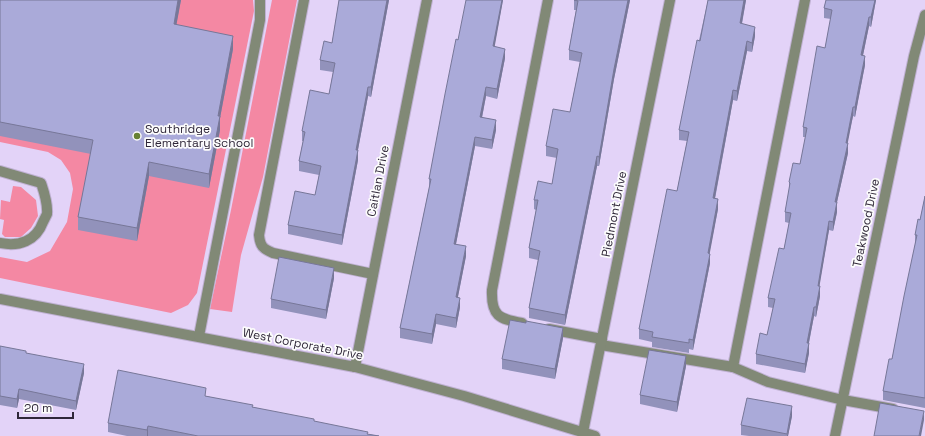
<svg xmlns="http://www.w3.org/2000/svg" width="925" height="436" viewBox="0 0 925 436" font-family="'Space Grotesk',sans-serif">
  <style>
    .green { fill: #f488a3 }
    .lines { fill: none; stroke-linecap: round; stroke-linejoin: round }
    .minor-casing { stroke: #bfb1d2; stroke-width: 12 }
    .minor { stroke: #818976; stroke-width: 10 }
    .wall { fill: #9292bb }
    .shaded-wall { fill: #777798 }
    .building { fill: #aaaad9; stroke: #777798 }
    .poi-dot { fill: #678134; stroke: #fcfcfc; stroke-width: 1.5 }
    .labels { text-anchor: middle; stroke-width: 3.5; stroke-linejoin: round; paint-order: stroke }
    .poi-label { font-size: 12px; fill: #2f2739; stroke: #fcfcfc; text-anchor: start }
    .street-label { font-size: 12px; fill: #2f2739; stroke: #fcfcfc }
  </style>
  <rect width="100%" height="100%" fill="#e3d3f8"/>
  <g class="green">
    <polygon points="35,0 253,0 254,11 197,293 188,305 171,313 0,278 0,257 27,262 50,251 67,222 73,189 70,173 61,160 48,152 0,142 0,9"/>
    <polygon points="272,0 297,0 263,177 241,255 232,312 210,309 231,210"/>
    <polygon points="13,186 21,187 36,200 38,216 31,228 21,237 5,237 2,234 4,220 0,219 1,200 10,202"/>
  </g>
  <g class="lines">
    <g class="minor-casing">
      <g id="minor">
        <path d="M304,0L259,235C260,246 263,249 273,253L373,274"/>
        <path d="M0,171L41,183C44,192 48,203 47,214C46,216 44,220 43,222C36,241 19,247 0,243"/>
        <polyline points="0,299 355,367 464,396 595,436"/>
        <path d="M522,323C499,319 491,316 492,290L548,0"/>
        <polyline points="549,329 602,339"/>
        <polyline points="199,336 260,20 260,0"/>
        <polyline points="601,345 733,367 768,382 843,400 893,409"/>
        <polyline points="355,367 427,0"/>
        <polyline points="733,367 805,0"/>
        <polyline points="583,432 670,0"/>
        <polyline points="835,436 914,56 925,15"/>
      </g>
    </g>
    <use href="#minor" class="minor"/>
  </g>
  <g class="wall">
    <polygon points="0,0 181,0 176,25 233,49 220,118 220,130 209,188 149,176 137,241 78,230 78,217 91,154 0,136"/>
    <polygon points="339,0 389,0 371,97 368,96 358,150 358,160 342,245 288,234 288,225 315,195 319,175 299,171 299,161 303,141 302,141 302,131 329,94 333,72 320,70 320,60 332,43"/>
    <polygon points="503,0 494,47 505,58 497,99 486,96 482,118 496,130 492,149 475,146 456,244 466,256 458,297 460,307 456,328 436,324 432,344 400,338 400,328 429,188 429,179 458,40"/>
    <polygon points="574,0 630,0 614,79 599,166 597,166 565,325 529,318 529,308 538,260 529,258 529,248 536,210 534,209 534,200 552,184 557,158 546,156 546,146 570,112 580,62 569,60 569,50 576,10 574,10"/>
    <polygon points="708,0 746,0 742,24 755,36 752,52 747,51 737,101 733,100 715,199 718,209 709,254 710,263 693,350 689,349 689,353 652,347 652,342 639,339 639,329 677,191 687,141 679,140 679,130"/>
    <polygon points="826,0 876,0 871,27 869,26 863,55 865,65 859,95 855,117 853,116 847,143 848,153 837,202 837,212 833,231 829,230 819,286 820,296 816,317 814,316 809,343 809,353 805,373 756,364 756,354 767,335 773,308 768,307 768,298 784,249 789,223 785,222 785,212 789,190 789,182 800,164 806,137 803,137 803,127 825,48 831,19 824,18 824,8"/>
    <polygon points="925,196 925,408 883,400 883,391 892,359 915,245 915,235 920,220"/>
    <polygon points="334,278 326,319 271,308 271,299"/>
    <polygon points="526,323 563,338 555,379 502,369 502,359"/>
    <polygon points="0,346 26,353 84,373 76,410 19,399 17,408 0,405"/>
    <polygon points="686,366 677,412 640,404 640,395"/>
    <polygon points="206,396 368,434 379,436 127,436 108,432 108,423"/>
    <polygon points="792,416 788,436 749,436 741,435 741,425"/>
  </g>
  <g class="shaded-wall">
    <polygon points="178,0 181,0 174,38 174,24"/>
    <polygon points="387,0 389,0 371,97 371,87"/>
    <polygon points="502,0 503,0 493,56 493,46"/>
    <polygon points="628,0 630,0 614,79 599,166 599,157 614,69"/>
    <polygon points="744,0 746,0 740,33 740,23"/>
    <polygon points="875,0 876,0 871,27 871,17"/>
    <polygon points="869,17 869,26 861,65 861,55"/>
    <polygon points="755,27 755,36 752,52 752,43"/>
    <polygon points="233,36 233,49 220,118 220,130 209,188 209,174 218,116"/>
    <polygon points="747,41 747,51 737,101 737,91"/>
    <polygon points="505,49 505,58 497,99 497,89"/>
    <polygon points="865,56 865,65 855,117 855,107"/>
    <polygon points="368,87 368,96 356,160 356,150"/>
    <polygon points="486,87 486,96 480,127 480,117"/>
    <polygon points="733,90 733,100 713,208 713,198"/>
    <polygon points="853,107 853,116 846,152 846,143"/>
    <polygon points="496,120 496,130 492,149 492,140"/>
    <polygon points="475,137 475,146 454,254 454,244"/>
    <polygon points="848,143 848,153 835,211 835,202"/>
    <polygon points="358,150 358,160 342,245 342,235"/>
    <polygon points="597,156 597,166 565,325 565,315"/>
    <polygon points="149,162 149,176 137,241 137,228"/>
    <polygon points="718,199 718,209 708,263 708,253"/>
    <polygon points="837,202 837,212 833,231 833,222"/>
    <polygon points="829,221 829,230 818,295 818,286"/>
    <polygon points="466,246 466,256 456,306 456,297"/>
    <polygon points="710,254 710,263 693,350 693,340"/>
    <polygon points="334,268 334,278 326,319 326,310"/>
    <polygon points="820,286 820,296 816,317 816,307"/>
    <polygon points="460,298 460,307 456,328 456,318"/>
    <polygon points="814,307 814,316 807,352 807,343"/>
    <polygon points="436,314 436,324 432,344 432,334"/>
    <polygon points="563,328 563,338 555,379 555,369"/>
    <polygon points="809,343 809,353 805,373 805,364"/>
    <polygon points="686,356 686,366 677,412 677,402"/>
    <polygon points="84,364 84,373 76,410 76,401"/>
    <polygon points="19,389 19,399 17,408 17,399"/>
    <polygon points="792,406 792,416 788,436 787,436"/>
    <polygon points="924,411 924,420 921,436 919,436"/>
    <polygon points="148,426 148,436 147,436 147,430"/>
  </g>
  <g class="building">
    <polygon points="0,0 178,0 174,24 233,36 218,116 220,116 209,174 149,162 137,228 78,217 93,140 0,122"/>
    <polygon points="339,0 387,0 371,87 368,87 356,150 358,150 342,235 288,225 295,191 315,195 321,166 299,161 305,132 302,131 310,90 329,94 335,63 320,60 324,41 332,43"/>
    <polygon points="466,0 502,0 493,46 505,49 497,89 486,87 480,117 496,120 492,140 475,137 454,244 466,246 456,297 460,298 456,318 436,314 432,334 400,328 431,179 429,179 445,94 456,39 458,40"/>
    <polygon points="574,0 628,0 614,69 599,157 597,156 565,315 529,308 540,251 529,248 538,200 534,200 538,181 552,184 558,149 546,146 553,109 570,112 582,53 569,50 578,1"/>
    <polygon points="708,0 744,0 740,23 755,27 752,43 747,41 737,91 733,90 713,198 718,199 708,253 710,254 693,340 689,339 689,343 652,337 653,332 639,329 667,189 677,191 689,132 679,130 697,40 700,41"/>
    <polygon points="826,0 875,0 871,17 869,17 861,55 865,56 859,86 855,107 853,107 846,143 848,143 835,202 837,202 833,222 829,221 818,286 820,286 816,307 814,307 807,343 809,343 805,364 756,354 760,333 767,335 775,299 768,298 779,248 784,249 791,213 785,212 790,183 789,182 793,163 800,164 807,128 803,127 817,46 825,48 832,10 824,8"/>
    <polygon points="925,196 925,398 883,391 889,359 892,359 904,296 917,235 915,235 918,219 920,220"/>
    <polygon points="279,257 334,268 326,310 271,299"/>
    <polygon points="510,320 526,323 526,321 563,328 555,369 502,359"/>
    <polygon points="0,346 26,351 26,353 84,364 76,401 19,389 17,399 0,396"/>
    <polygon points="649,350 686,356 677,402 640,395"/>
    <polygon points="118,370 206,388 205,396 253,405 252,407 314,419 314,421 368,432 367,434 379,436 198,436 148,426 147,430 108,423"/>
    <polygon points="747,398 792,406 787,434 741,425"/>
    <polygon points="880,403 924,411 919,436 874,436"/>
  </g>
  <circle class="poi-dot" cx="137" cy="136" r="4"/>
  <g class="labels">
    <g class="poi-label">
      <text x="145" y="133">Southridge<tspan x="145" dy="14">Elementary School</tspan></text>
    </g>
    <g class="street-label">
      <text transform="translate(378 181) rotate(-79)" y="4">Caitlan Drive</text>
      <text transform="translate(614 214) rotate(-79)" y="4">Piedmont Drive</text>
      <text transform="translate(866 223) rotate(-78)" y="4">Teakwood Drive</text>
      <text transform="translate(303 344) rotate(11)" y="4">West Corporate Drive</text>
    </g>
  </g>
  <path d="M18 412v6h55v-6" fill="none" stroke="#2f2739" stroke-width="2"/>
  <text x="24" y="412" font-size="12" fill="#2f2739" stroke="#fcfcfc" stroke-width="3" paint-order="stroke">20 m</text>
</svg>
